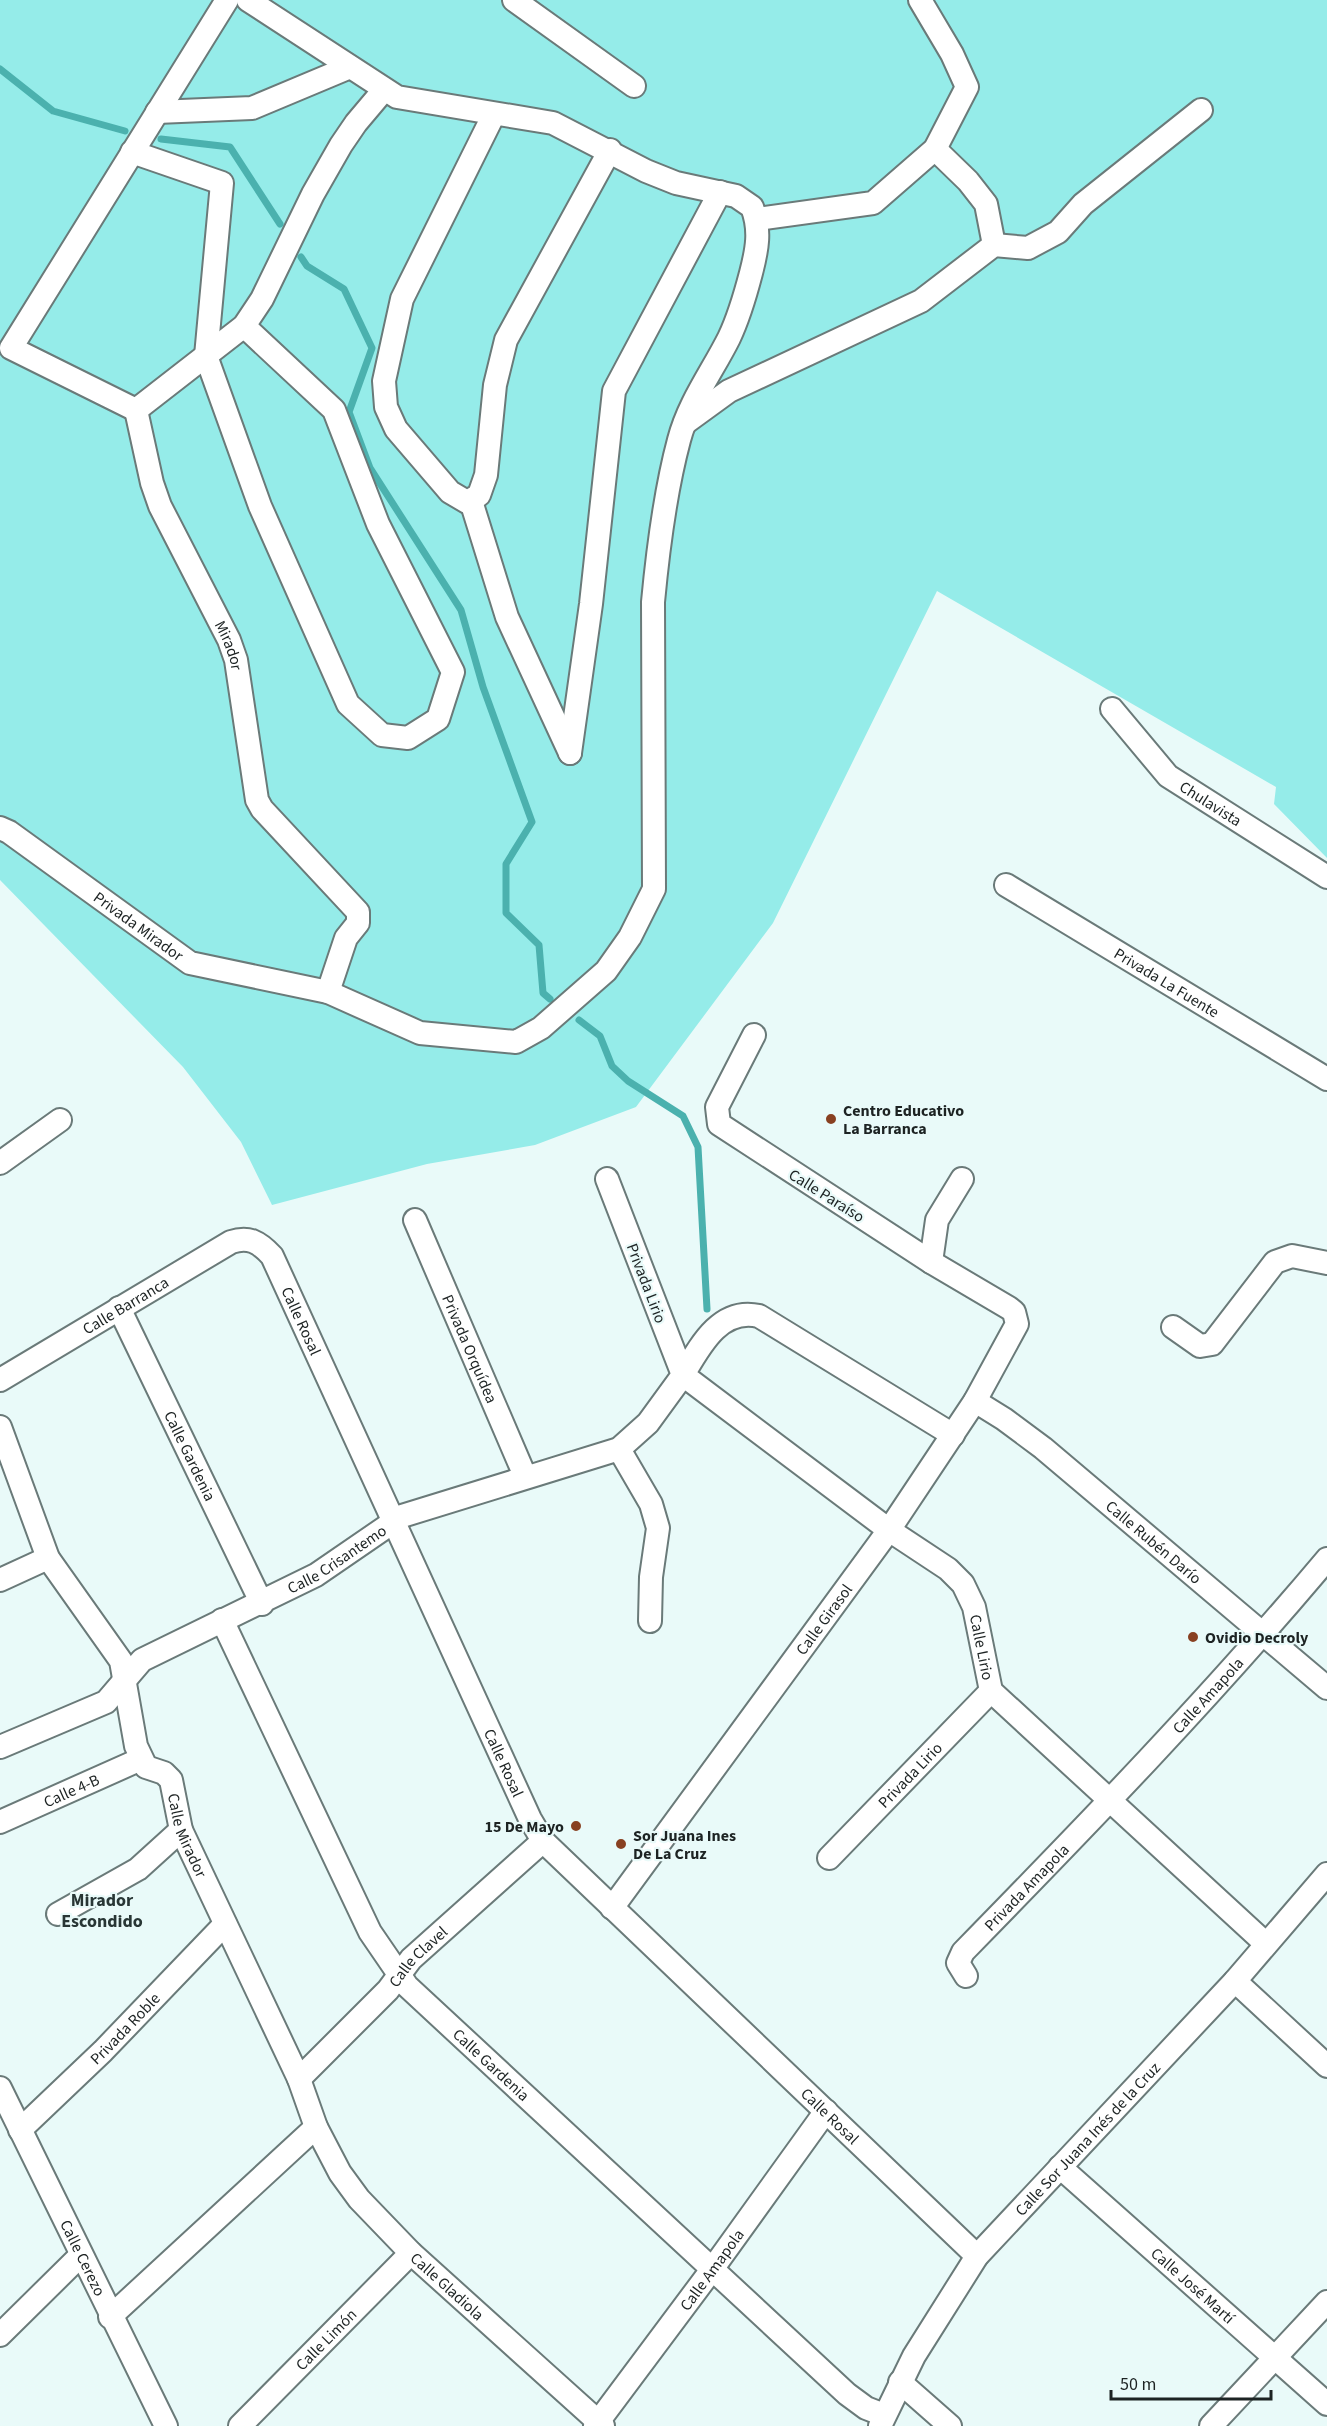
<svg xmlns="http://www.w3.org/2000/svg" width="1327" height="2426" viewBox="0 0 1327 2426" font-family="'Source Sans 3',sans-serif">
  <style>
    .green { fill: #95ece9 }
    .lines { fill: none; stroke-linecap: round; stroke-linejoin: round }
    .stream { stroke: #4bb1ae; stroke-width: 7 }
    .minor-casing { stroke: #6a7a79; stroke-width: 26 }
    .minor { stroke: #fff; stroke-width: 22 }
    .poi-dot { fill: #884021; stroke: #e9faf9; stroke-width: 2 }
    .labels { text-anchor: middle; stroke-width: 4.5; stroke-linejoin: round; paint-order: stroke }
    .street-label { font-size: 16px; fill: #1d2323; stroke: #e9faf9 }
    .poi-label { font-size: 16px; font-weight: bold; fill: #1d2323; stroke: #e9faf9; text-anchor: start }
    .neighbourhood-label { font-size: 18px; font-weight: bold; fill: #283635; stroke: #e9faf9 }
  </style>
  <rect width="100%" height="100%" fill="#e9faf9"/>
  <polygon class="green" points="0,0 1327,0 1327,858 1274,804 1276,787 937,591 773,923 636,1107 535,1145 427,1164 272,1205 241,1142 183,1067 0,880"/>
  <g class="lines">
    <g class="stream">
      <polyline points="0,69 53,111 125,131"/>
      <polyline points="161,139 230,147 280,224"/>
      <polyline points="301,257 307,266 344,289 372,348 349,412 370,468 461,610 483,687 532,822 506,864 506,913 539,945 543,993 550,999"/>
      <polyline points="579,1020 600,1036 612,1066 628,1081 683,1116 698,1147 707,1309"/>
    </g>
    <g class="minor-casing">
      <g id="minor">
        <polyline points="514,0 634,86"/>
        <polyline points="157,112 252,108 350,67"/>
        <polyline points="494,114 402,299 384,381 386,407 396,429 450,492 467,502 479,495 486,475 495,385 506,340 610,150"/>
        <polyline points="935,149 968,181 986,204 994,245"/>
        <polyline points="132,152 222,183 206,356 260,506 348,704 382,735 408,738 438,719 453,672 378,524 334,410 244,326"/>
        <polyline points="757,219 873,203 935,149 967,87 952,54 920,0"/>
        <path id="s1" d="M136,410L152,483L160,506L229,640L236,660L257,800L262,809L358,912V923L346,938L328,992"/>
        <polyline points="136,410 11,348 227,0"/>
        <polyline points="136,410 244,326 262,299 313,194 341,145 356,123 383,91"/>
        <polyline points="685,423 729,391 921,301 994,245 1028,248 1058,232 1083,204 1201,110"/>
        <polyline points="471,501 507,617 570,753"/>
        <path id="s2" d="M1112,709L1168,776L1327,877"/>
        <polyline points="570,753 591,604 614,391 720,192"/>
        <path id="s3" d="M0,828L9,832L190,963L328,992L420,1033L516,1042L541,1028L606,971L630,937L654,889L653,602C658,549 665,492 679,440C689,402 712,372 729,338C739,317 745,296 751,273C757,250 761,230 752,207L736,196L676,183L646,171L553,123L397,97L248,0"/>
        <path id="s4" d="M1006,885L1327,1079"/>
        <polyline points="0,1163 60,1120"/>
        <path id="s5" d="M415,1220L525,1476"/>
        <polyline points="931,1262 937,1220 962,1179"/>
        <path id="s6" d="M119,1308L262,1604"/>
        <polyline points="1173,1327 1200,1346 1212,1344 1275,1262 1292,1256 1327,1263"/>
        <path id="s7" d="M0,1380L231,1242C249,1236 259,1242 272,1256L530,1819L543,1841L977,2256"/>
        <path id="s8" d="M975,1401L1004,1419L1043,1448L1327,1688"/>
        <path id="s9" d="M0,1427L48,1558L121,1661L136,1746L146,1767L164,1773L171,1780L181,1830L299,2079L316,2127L340,2173L359,2199L411,2253L603,2426"/>
        <path id="s10" d="M953,1435L759,1316C720,1307 700,1346 683,1375L889,1530L948,1569L963,1584L974,1607L991,1691L1266,1944"/>
        <polyline points="619,1449 651,1504 658,1528 651,1577 650,1621"/>
        <polyline points="0,1580 48,1558"/>
        <path id="s11" d="M222,1620L370,1932L407,1986L847,2394L866,2408L884,2415"/>
        <path id="s12" d="M0,1747L106,1702L142,1660L316,1575L402,1516L619,1449L648,1423L683,1375L607,1179"/>
        <path id="s13" d="M0,1822L141,1759"/>
        <path id="s14" d="M829,1858L991,1691"/>
        <path id="s15" d="M612,1908L889,1530L975,1401L1017,1324L1014,1312L1009,1308L931,1262L719,1124L717,1107L754,1035"/>
        <polyline points="58,1914 138,1869 181,1830"/>
        <path id="s16" d="M966,1976L958,1963L963,1952C1088,1824 1212,1696 1327,1559"/>
        <polyline points="1235,1981 1327,2066"/>
        <path id="s17" d="M299,2079L388,1990L411,1959L543,1841"/>
        <path id="s18" d="M0,2088L166,2426"/>
        <path id="s19" d="M20,2130L103,2051L225,1924"/>
        <path id="s20" d="M1060,2167L1327,2404"/>
        <polyline points="110,2317 316,2127"/>
        <polyline points="0,2335 80,2256"/>
        <polyline points="900,2382 950,2426"/>
        <path id="s21" d="M240,2426L411,2253"/>
        <path id="s22" d="M595,2426L713,2268L826,2111"/>
        <path id="s23" d="M880,2426L914,2356L977,2256L1235,1981L1327,1874"/>
        <polyline points="1211,2426 1327,2302"/>
      </g>
    </g>
    <use href="#minor" class="minor"/>
  </g>
  <g class="poi-dot">
    <circle cx="831" cy="1119" r="6"/>
    <circle cx="1193" cy="1637" r="6"/>
    <circle cx="576" cy="1826" r="6"/>
    <circle cx="621" cy="1844" r="6"/>
  </g>
  <g class="labels">
    <g class="street-label">
      <text dy="6" stroke="none"><textPath href="#s1" startOffset="255">Mirador</textPath></text>
      <text dy="6" stroke="none"><textPath href="#s2" startOffset="138">Chulavista</textPath></text>
      <text dy="6" stroke="none"><textPath href="#s3" startOffset="170">Privada Mirador</textPath></text>
      <text dy="6" stroke="none"><textPath href="#s4" startOffset="188">Privada La Fuente</textPath></text>
      <text transform="translate(827 1195) rotate(32)" y="6">Calle Paraíso</text>
      <text transform="translate(647 1283) rotate(69)" y="6">Privada Lirio</text>
      <text dy="6" stroke="none"><textPath href="#s7" startOffset="146">Calle Barranca</textPath></text>
      <text dy="6" stroke="none"><textPath href="#s7" startOffset="387">Calle Rosal</textPath></text>
      <text dy="6" stroke="none"><textPath href="#s5" startOffset="140">Privada Orquídea</textPath></text>
      <text dy="6" stroke="none"><textPath href="#s6" startOffset="164">Calle Gardenia</textPath></text>
      <text dy="6" stroke="none"><textPath href="#s8" startOffset="228">Calle Rubén Darío</textPath></text>
      <text dy="6" stroke="none"><textPath href="#s12" startOffset="390">Calle Crisantemo</textPath></text>
      <text dy="6" stroke="none"><textPath href="#s15" startOffset="358">Calle Girasol</textPath></text>
      <text dy="6" stroke="none"><textPath href="#s10" startOffset="748">Calle Lirio</textPath></text>
      <text dy="6" stroke="none"><textPath href="#s16" startOffset="382">Calle Amapola</textPath></text>
      <text dy="6" stroke="none"><textPath href="#s7" startOffset="873">Calle Rosal</textPath></text>
      <text dy="6" stroke="none"><textPath href="#s14" startOffset="116">Privada Lirio</textPath></text>
      <text dy="6" stroke="none"><textPath href="#s13" startOffset="78">Calle 4-B</textPath></text>
      <text dy="6" stroke="none"><textPath href="#s9" startOffset="462">Calle Mirador</textPath></text>
      <text dy="6" stroke="none"><textPath href="#s16" startOffset="118">Privada Amapola</textPath></text>
      <text dy="6" stroke="none"><textPath href="#s17" startOffset="171">Calle Clavel</textPath></text>
      <text dy="6" stroke="none"><textPath href="#s19" startOffset="146">Privada Roble</textPath></text>
      <text dy="6" stroke="none"><textPath href="#s11" startOffset="526">Calle Gardenia</textPath></text>
      <text dy="6" stroke="none"><textPath href="#s7" startOffset="1358">Calle Rosal</textPath></text>
      <text dy="6" stroke="none"><textPath href="#s23" startOffset="357">Calle Sor Juana Inés de la Cruz</textPath></text>
      <text dy="6" stroke="none"><textPath href="#s18" startOffset="189">Calle Cerezo</textPath></text>
      <text dy="6" stroke="none"><textPath href="#s22" startOffset="195">Calle Amapola</textPath></text>
      <text dy="6" stroke="none"><textPath href="#s20" startOffset="178">Calle José Martí</textPath></text>
      <text dy="6" stroke="none"><textPath href="#s9" startOffset="990">Calle Gladiola</textPath></text>
      <text dy="6" stroke="none"><textPath href="#s21" startOffset="122">Calle Limón</textPath></text>
    </g>
    <g class="poi-label">
      <text x="843" y="1116">Centro Educativo<tspan x="843" dy="18">La Barranca</tspan></text>
      <text x="1205" y="1643">Ovidio Decroly</text>
      <text x="564" y="1832" text-anchor="end">15 De Mayo</text>
      <text x="633" y="1841">Sor Juana Ines<tspan x="633" dy="18">De La Cruz</tspan></text>
    </g>
    <g class="neighbourhood-label">
      <text x="102" y="1906">Mirador<tspan x="102" dy="21">Escondido</tspan></text>
    </g>
  </g>
  <path d="M1111 2390v9h160v-9" fill="none" stroke="#1d2323" stroke-width="3"/>
  <text x="1120" y="2390" font-size="18" fill="#1d2323" stroke="#e9faf9" stroke-width="4.5" paint-order="stroke">50 m</text>
</svg>
